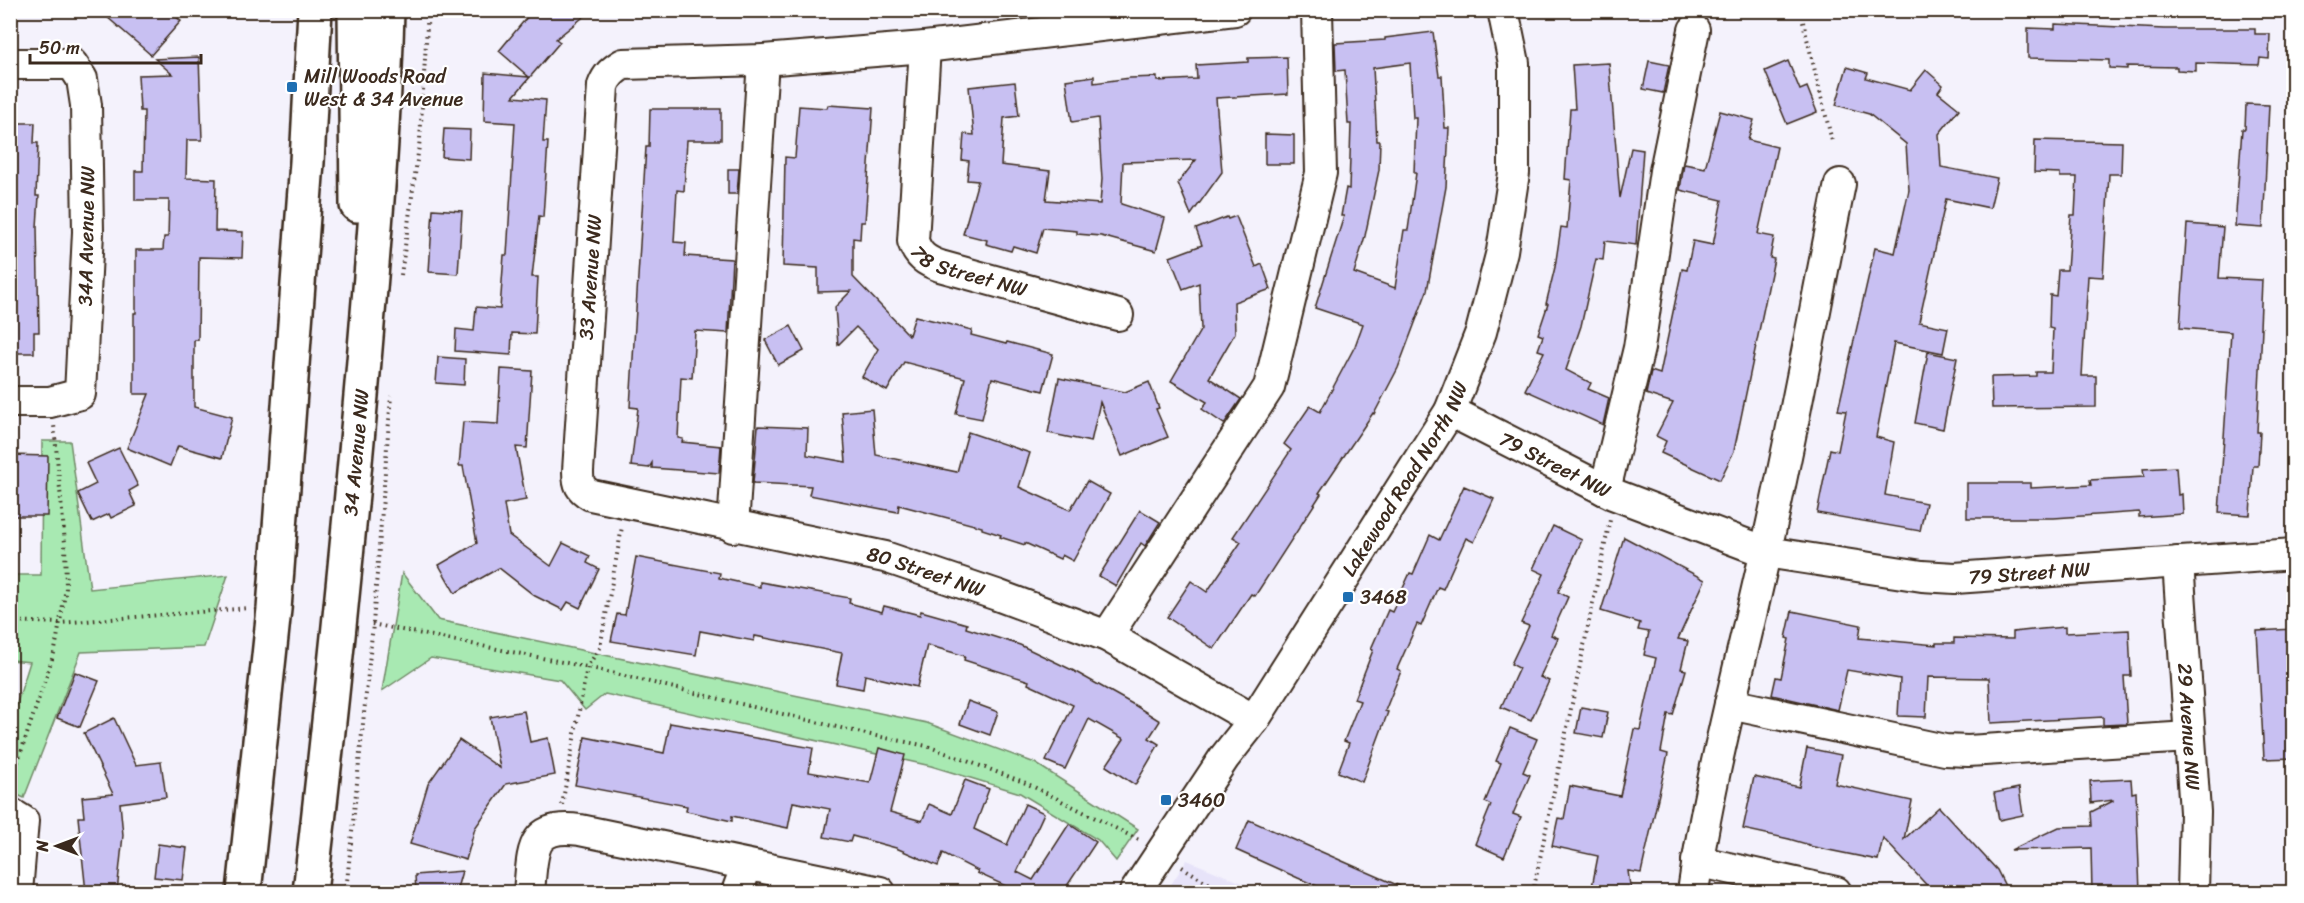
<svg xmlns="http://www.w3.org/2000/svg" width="2304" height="903" viewBox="0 0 2304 903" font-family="Sriracha,sans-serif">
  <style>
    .built { fill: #e7e3f9 }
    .green { fill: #a8e9b2; stroke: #728a68; stroke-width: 1.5 }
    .building { fill: #c8c0f2; stroke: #3b2a1e; stroke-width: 1.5; fill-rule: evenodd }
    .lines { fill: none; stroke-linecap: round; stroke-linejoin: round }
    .minor-casing { stroke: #3b2a1e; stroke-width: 34 }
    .major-casing { stroke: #3b2a1e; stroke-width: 38 }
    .path { stroke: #3b2a1e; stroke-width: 4; stroke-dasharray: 1.5 4.5; stroke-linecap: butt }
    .minor { stroke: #fff; stroke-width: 30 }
    .major { stroke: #fff; stroke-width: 33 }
    .poi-dot { fill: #1f6fb2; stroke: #fff; stroke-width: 2 }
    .labels { text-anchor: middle; stroke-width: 4.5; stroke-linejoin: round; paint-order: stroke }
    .poi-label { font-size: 20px; fill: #3b2a1e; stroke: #fff; text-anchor: start }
    .street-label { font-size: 20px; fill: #3b2a1e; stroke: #fff }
  </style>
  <rect width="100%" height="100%" fill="#f4f2fc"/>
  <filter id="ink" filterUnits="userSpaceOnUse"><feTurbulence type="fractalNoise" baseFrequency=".0167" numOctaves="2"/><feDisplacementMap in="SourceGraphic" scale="12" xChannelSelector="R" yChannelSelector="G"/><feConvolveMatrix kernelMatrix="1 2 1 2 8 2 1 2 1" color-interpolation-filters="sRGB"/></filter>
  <g filter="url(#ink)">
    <polygon class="built" points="1187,860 1264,892 1166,892"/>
    <g class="green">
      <polygon points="42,441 70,441 90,589 228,575 204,647 81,652 24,798 11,792 11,722 30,662 11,660 11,575 41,575"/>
      <polygon points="402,573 438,620 927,723 1035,763 1138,829 1116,861 1098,840 1020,793 931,766 605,694 585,710 560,680 431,658 382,691"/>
    </g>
    <g class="building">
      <polygon points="99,10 168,10 181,21 151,55"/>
      <polygon points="533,10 592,10 556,39 560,42 513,97 546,100 543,142 548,142 543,217 539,216 532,277 538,277 535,334 512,333 511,355 455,351 456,329 474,331 476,307 500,309 504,255 507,255 515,123 484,121 485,73 529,77 499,51"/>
      <polygon points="2055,24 2164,29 2255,29 2255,34 2270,34 2269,59 2260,58 2259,65 2196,63 2196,71 2177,70 2177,67 2127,66 2127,69 2109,68 2109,60 2028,58 2028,28 2055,29"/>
      <path d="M1433,32L1439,76H1442L1445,128H1449L1446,187L1427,291L1398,368L1374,414L1373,413L1319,493L1321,494L1255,596L1251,594L1214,649L1167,617L1191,581L1207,592L1241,542L1233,537L1291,450L1284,444L1310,406L1320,412L1355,346L1363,324L1315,308L1344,216H1341L1346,188L1349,189L1351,124H1348L1345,70L1336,71L1335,43L1385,40V38ZM1410,63L1413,118H1416L1414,173H1416L1408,230H1404L1395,288L1354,273L1365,236L1379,170L1380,141H1377L1373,68Z"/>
      <polygon points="199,57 202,140 187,140 186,178 216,179 215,231 243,232 242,258 199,257 198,340 194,340 194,407 232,417 222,458 178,446 170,466 127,448 149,394 134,394 134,313 136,313 136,250 163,250 164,237 168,237 169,200 135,200 135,171 143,171 144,111 140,111 138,75 172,74 155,59"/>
      <polygon points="1287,57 1288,94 1216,98 1222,172 1191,215 1178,183 1196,160 1123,162 1121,204 1165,218 1156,251 1101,236 1077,234 1077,231 1043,228 1036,253 1013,246 1011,251 986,244 987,240 963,234 978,181 967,180 969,161 962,160 964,134 974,135 969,87 1015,82 1019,116 1004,118 1001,165 1050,171 1046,200 1100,204 1102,179 1098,118 1072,122 1066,80 1094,76 1094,83 1130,78 1157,77 1157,81 1197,79 1196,65 1248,62 1248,58"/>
      <polygon points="1649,61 1669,65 1663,93 1643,89"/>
      <polygon points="1788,61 1800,90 1807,87 1817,112 1787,124 1765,71"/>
      <polygon points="1609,63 1620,198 1631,148 1643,150 1636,245 1605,241 1603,260 1596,259 1581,326 1566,370 1591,383 1588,389 1609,398 1603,425 1525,390 1544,352 1538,350 1543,336 1538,334 1548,304 1546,304 1555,267 1561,227 1567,228 1571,180 1565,179 1570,109 1575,109 1572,65"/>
      <polygon points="1847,67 1868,73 1866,78 1910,90 1926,70 1943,85 1938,92 1959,109 1939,134 1941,167 1997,178 1990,208 1946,199 1919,322 1948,328 1943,353 1894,343 1876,437 1894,442 1885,495 1926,503 1920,531 1817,513 1830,449 1838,451 1846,411 1838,410 1875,248 1895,253 1909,190 1906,144 1869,114 1836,105"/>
      <polygon points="2246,104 2269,105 2263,228 2235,226 2242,129 2245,129"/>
      <polygon points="828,105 873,108 865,222 861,222 860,239 853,238 853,277 909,335 915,316 972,330 971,335 1006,344 1007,342 1053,354 1043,391 992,378 982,419 956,414 965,378 904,362 887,391 862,377 878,349 856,327 838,345 835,307 851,291 818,292 818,268 783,266 785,157 795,158 799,106 827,108"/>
      <polygon points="650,109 721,109 721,140 687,140 684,191 677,190 674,242 686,243 685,256 732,259 728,333 695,331 692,378 681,377 678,438 683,439 682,442 721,446 719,473 652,468 652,463 649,468 631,466 638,408 630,407 646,147 649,147"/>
      <polygon points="1720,111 1754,120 1748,140 1777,147 1758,234 1774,237 1770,258 1774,259 1734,451 1720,480 1661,453 1666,441 1656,436 1673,403 1646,394 1651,371 1660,374 1682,269 1687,270 1693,241 1713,245 1722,200 1680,190 1684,164 1705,168"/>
      <polygon points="10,123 35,123 34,143 38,143 36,196 39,196 37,227 39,332 34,332 34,353 10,353"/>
      <polygon points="444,129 470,130 469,159 442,157"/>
      <polygon points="1265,134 1294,135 1294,164 1265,164"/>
      <polygon points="2035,140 2122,142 2121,174 2109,174 2103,277 2088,276 2082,376 2096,376 2096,407 1992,408 1991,377 2036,376 2036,372 2051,372 2053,329 2049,328 2050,295 2056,296 2058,270 2067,270 2071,215 2075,215 2077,177 2060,177 2060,173 2034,172"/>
      <polygon points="728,169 739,169 737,194 728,194"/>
      <polygon points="433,209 462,211 458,274 429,272"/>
      <polygon points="1236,216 1256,267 1262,264 1271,289 1234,302 1235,333 1209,378 1241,399 1224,424 1202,409 1207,402 1171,381 1201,329 1199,283 1183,289 1170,257 1202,245 1196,229 1227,217 1228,219"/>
      <polygon points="2187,224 2223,227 2219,278 2262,280 2260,328 2262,328 2257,432 2260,432 2258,466 2253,466 2250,515 2219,513 2231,332 2180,328"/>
      <polygon points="791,326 804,351 778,365 765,340"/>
      <polygon points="1928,352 1957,358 1943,429 1915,423"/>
      <polygon points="438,357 465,359 464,385 436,383"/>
      <polygon points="501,369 532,371 527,448 516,447 526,500 504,504 509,535 551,566 563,543 590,556 587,563 599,569 580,608 568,602 563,610 535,596 499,568 455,593 439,565 477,543 463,466 459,466 463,422 498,424"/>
      <polygon points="1059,378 1125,392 1149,382 1159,408 1156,409 1168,437 1122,456 1100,402 1091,442 1048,433"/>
      <polygon points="872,409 876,455 957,472 968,432 1030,453 1019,487 1070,510 1087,481 1110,494 1073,561 1062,555 1060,559 1025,543 1025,545 1000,537 1001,535 982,529 982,527 899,505 898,512 809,495 811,486 753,483 758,426 808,428 807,455 846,462 842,412"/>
      <polygon points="119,448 138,486 129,491 136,506 111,518 109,514 92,522 78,493 96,484 86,463"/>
      <polygon points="10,455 48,456 47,516 10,516"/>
      <polygon points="2176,467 2178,495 2182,494 2183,514 2139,517 2139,512 2054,518 1967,518 1967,483 2031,483 2031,488 2091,485 2090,480 2144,477 2143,469"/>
      <polygon points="1464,486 1494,499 1474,542 1466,538 1443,589 1438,587 1421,626 1417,624 1397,669 1401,671 1385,711 1388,712 1362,782 1338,772 1349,743 1344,741 1360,701 1354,699 1373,650 1371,649 1388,610 1392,612 1410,573 1413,574 1430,535 1439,540"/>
      <polygon points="1140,510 1160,522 1145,546 1141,543 1116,586 1099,576"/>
      <polygon points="1553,526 1582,540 1558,592 1568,597 1551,635 1558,638 1540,677 1549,681 1531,720 1501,707 1519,668 1511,664 1529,626 1521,623 1544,574 1533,569"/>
      <polygon points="1624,537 1705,580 1678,639 1688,641 1681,669 1686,670 1673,715 1668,714 1661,752 1668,754 1641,873 1628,871 1631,892 1591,892 1598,856 1552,846 1558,818 1564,819 1570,786 1620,796 1634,729 1640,730 1656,658 1644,655 1649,632 1638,630 1640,623 1601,611"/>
      <polygon points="636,557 720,573 719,578 760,587 760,582 850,598 849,603 882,612 884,606 920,615 921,611 967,624 966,628 1020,645 1072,670 1136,706 1160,721 1149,738 1159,744 1135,785 1106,766 1124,739 1089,719 1065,769 1046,761 1073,705 1028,684 1029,681 964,660 965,656 927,645 917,687 865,675 863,689 836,684 842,653 755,636 754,641 700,631 696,655 611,641 617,614 625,615"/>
      <polygon points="1792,611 1861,625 1859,638 1936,645 1936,643 1954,643 1954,638 2013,639 2013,632 2042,629 2065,627 2065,633 2129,630 2131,676 2124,676 2127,724 2103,725 2103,717 1991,723 1989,678 1928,677 1926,717 1898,716 1900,679 1847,670 1838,710 1772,695 1776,677 1781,678 1789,639 1786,638"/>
      <polygon points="2294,629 2294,758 2264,759 2257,631"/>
      <polygon points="75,672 99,681 80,727 57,718"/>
      <polygon points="968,701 998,712 990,735 960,724"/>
      <polygon points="1581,707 1608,712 1603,738 1576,733"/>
      <polygon points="524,711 530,742 548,738 555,775 506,784 475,828 466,860 410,844 428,784 459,740 500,768 490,717"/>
      <polygon points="114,718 136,765 161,762 166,797 120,803 123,835 117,892 86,892 78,817 84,817 82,797 113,794 84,733"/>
      <polygon points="670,723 813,748 809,772 870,783 879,748 905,755 890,812 922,821 929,804 952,814 965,780 989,789 974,829 1007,845 1025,804 1044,813 1017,872 1033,880 1069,824 1096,842 1063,892 1019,892 977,873 978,871 943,853 938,866 896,848 852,836 850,842 824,837 830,809 793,802 788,828 732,816 732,821 686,811 687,806 575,785 585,737 664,753"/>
      <polygon points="1510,728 1537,739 1523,772 1530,775 1513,814 1521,817 1504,857 1475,844 1491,805 1485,802 1501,763 1496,761"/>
      <polygon points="1807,748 1841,755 1835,784 1912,801 1904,839 1939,807 1997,870 2008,892 1933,892 1883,838 1878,860 1809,846 1810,845 1789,839 1743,829 1754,777 1799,787"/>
      <polygon points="2131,779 2132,793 2136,792 2140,892 2092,892 2091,848 2011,850 2059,827 2092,826 2091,812 2113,801 2113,800 2091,803 2090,781"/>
      <polygon points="2019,788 2023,815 1999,820 1994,793"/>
      <polygon points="1249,820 1292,839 1413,892 1331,892 1298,878 1236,850"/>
      <polygon points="158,844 187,848 183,880 154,877"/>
      <polygon points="462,871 456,892 416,892 415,875"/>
    </g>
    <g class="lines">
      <g class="minor-casing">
        <g id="minor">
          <path id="s1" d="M1235,10L925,47L763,60L623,64C613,70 607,75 603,86L578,471C578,484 580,489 591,495L885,557L997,595L1107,636L1254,720"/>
          <path id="s2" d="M925,47L913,241C918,256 926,261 940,266L1118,315"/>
          <polyline points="10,64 72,64 82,79 86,105 88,232 80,394 50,402 10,402"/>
          <path id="s3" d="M1450,411L1613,494L1766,552L1922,576L1955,578L2294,554"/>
          <polyline points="1605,490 1639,348 1665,171 1694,30"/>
          <polyline points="733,527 763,60"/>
          <path id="s4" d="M2178,562L2195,812L2193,892"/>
          <polyline points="1107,636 1269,387 1321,173 1317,10"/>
          <polyline points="1730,704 1945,750 1968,751 2189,737"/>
          <polyline points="10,813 23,821 17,892"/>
          <polyline points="1697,861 1836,892"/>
          <path d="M529,892C533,852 529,823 580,830L880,892"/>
          <polyline points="737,892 747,865"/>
          <path id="s5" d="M1135,892L1224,758L1254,720L1450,411L1481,332L1502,251L1514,173V63L1503,10"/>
          <path d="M1693,892C1709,779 1740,667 1765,554C1793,432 1815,307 1840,184"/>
        </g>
      </g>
      <g class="major-casing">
        <g id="major">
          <polyline points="355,10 357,205"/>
          <polyline points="244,892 274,609 307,162 315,10"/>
          <path id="s6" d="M310,892C330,719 348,546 363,373C373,252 384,132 387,10"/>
        </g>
      </g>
      <g class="path">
        <polyline points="1803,22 1832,141"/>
        <polyline points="401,275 420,139 428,10"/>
        <polyline points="10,621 60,623 249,608"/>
        <polyline points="372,624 587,667 866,734 927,746 1026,783 1141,841"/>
        <polyline points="10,785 55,650 66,588 65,543 54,425"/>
        <polyline points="562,805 587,667 600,648 622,527"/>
        <polyline points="1182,867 1223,892"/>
        <polyline points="346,892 373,624 391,396"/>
        <polyline points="1533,892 1610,520"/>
      </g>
      <use href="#minor" class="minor"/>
      <use href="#major" class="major"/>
    </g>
  </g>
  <g class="poi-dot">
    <rect x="286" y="81" width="12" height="12" rx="3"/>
    <rect x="1342" y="591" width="12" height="12" rx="3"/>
    <rect x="1160" y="794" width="12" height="12" rx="3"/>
  </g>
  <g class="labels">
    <g class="poi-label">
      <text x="304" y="83">Mill Woods Road<tspan x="304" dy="23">West &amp; 34 Avenue</tspan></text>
      <text x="1360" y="604">3468</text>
      <text x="1178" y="807">3460</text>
    </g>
    <g class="street-label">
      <text transform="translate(86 236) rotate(-89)" y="7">34A Avenue NW</text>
      <text dy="7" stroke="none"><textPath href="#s2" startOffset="262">78 Street NW</textPath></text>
      <text transform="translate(590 277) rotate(-86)" y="7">33 Avenue NW</text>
      <text dy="7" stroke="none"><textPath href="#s6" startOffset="442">34 Avenue NW</textPath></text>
      <text dy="7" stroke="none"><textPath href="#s3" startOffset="118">79 Street NW</textPath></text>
      <text dy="7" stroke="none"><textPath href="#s5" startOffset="494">Lakewood Road North NW</textPath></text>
      <text dy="7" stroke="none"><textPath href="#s1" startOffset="1404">80 Street NW</textPath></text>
      <text dy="7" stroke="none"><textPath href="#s3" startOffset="612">79 Street NW</textPath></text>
      <text dy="7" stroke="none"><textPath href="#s4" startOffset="165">29 Avenue NW</textPath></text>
    </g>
  </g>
  <rect width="2304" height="903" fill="none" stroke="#fff" stroke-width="36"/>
  <rect x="18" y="18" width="2268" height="867" fill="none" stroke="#3b2a1e" stroke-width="2" filter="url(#ink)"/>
  <g transform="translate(57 846) rotate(270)" stroke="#ffffff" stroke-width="4.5" paint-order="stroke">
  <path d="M0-4.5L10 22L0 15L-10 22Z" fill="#3b2a1e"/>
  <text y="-9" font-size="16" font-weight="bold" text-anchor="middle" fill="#3b2a1e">N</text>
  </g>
  <path d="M30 54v9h171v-9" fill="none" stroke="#3b2a1e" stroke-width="3"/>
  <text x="39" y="54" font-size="18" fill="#3b2a1e" stroke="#ffffff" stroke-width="4.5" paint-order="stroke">50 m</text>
</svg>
